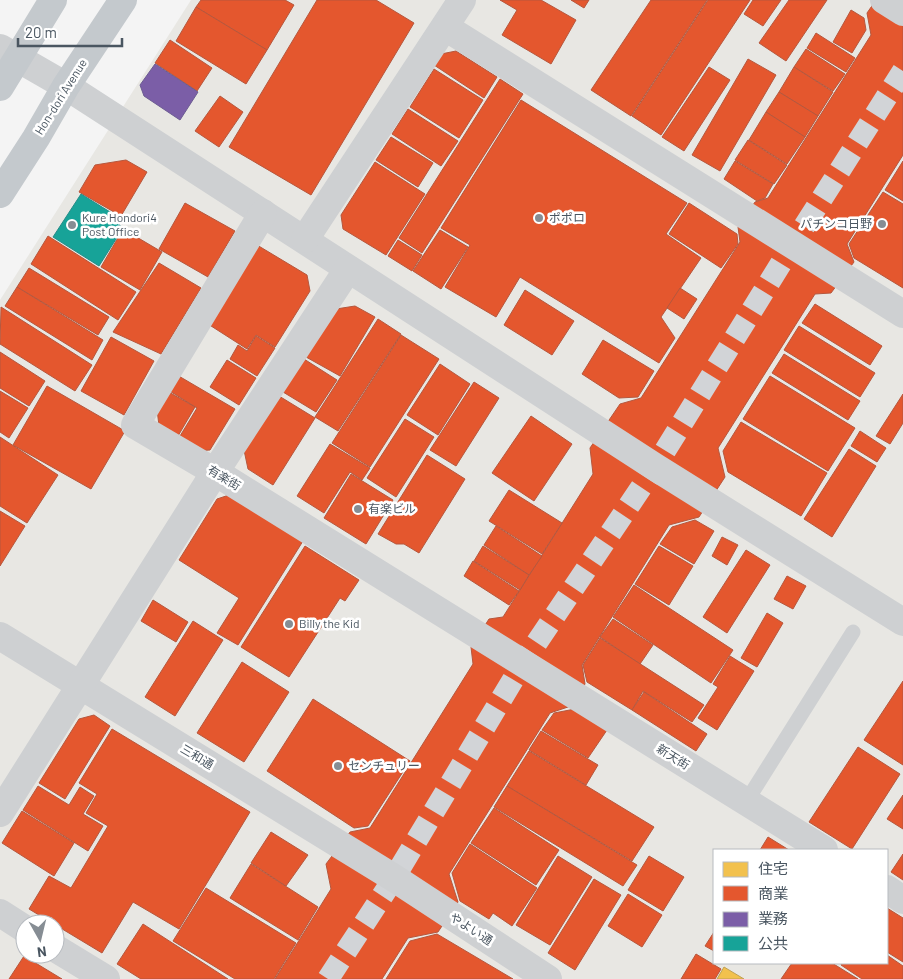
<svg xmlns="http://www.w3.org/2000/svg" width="903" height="979" viewBox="0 0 903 979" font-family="Barlow,'Noto Sans JP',sans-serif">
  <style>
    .commercial { fill: #e8e7e3; fill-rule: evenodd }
    .homes { fill: #f2c14e; stroke: #c0a154 }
    .shops { fill: #e4572e; stroke: #b6573d }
    .offices { fill: #7b5ea7; stroke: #6c5c92 }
    .public { fill: #17a398; stroke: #268c88 }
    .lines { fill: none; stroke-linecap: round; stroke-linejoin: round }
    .pedestrian-tunnel { stroke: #d2d4d7; stroke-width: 22; stroke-dasharray: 22 11; stroke-linecap: butt }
    .service { stroke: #ced0d2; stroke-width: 15 }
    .minor { stroke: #ced0d2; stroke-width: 28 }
    .tertiary { stroke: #ced0d2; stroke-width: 28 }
    .trunk { stroke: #c4c9cd; stroke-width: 28 }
    .poi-dot { fill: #868d94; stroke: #fff; stroke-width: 2 }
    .labels { text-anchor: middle; stroke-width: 5; stroke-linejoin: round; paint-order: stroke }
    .street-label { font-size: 12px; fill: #4a5661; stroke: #fff }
    .poi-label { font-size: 12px; fill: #4a5661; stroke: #fff; text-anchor: start }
  </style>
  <rect width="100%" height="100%" fill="#f4f4f4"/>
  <path class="commercial" d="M191,0H903V979H0V300ZM714,850H887V963H714ZM25,924H55V954H25Z"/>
  <polygon class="homes" points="724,967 744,979 717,979"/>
  <g class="shops">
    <polygon points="201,0 285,0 294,5 267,50 196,7"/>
    <polygon points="317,0 376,0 414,23 311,195 229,147"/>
    <polygon points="500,0 541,0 576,20 551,64 502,35 517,10"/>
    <polygon points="571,0 589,0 584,8"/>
    <polygon points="651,0 707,0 631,116 591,90"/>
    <polygon points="708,0 750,0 661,135 632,116"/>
    <polygon points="753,0 781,0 763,26 744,14"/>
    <polygon points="789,0 827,0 786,61 759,43"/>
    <polygon points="876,0 903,0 903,155 847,244 854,262 831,293 815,294 718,448 725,477 699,517 669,525 582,665 585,684 571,706 550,713 449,874 458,902 438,932 408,938 382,979 275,979 331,889 326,864 350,832 370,828 473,664 471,647 489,619 503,617 593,474 590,448 620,404 641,398 740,242 738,227 755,202 768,198 871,35 867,13"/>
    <polygon points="196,7 267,50 246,84 176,41"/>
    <polygon points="851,10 864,18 866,30 852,53 833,42"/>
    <polygon points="816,33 855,58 846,72 807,48"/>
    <polygon points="170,40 212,68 197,91 155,63"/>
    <polygon points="806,49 845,74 833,91 794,67"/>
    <polygon points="456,51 497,77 484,98 434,65 441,54"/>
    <polygon points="748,59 776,75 720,171 692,155"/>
    <polygon points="709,67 730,80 684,151 662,137"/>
    <polygon points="794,67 833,92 818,116 779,92"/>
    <polygon points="434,69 483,100 459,138 410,107"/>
    <polygon points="500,79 523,94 422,253 399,238"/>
    <polygon points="779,92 818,116 805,137 766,112"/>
    <polygon points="220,96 243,112 219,147 195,131"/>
    <polygon points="521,100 687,203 666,234 701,258 661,317 675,338 659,363 520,277 496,317 445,287 470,245 441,228"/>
    <polygon points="408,109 458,141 441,166 392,134"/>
    <polygon points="766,112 805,137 787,164 749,140"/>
    <polygon points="391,137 433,163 418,187 376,160"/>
    <polygon points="748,140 787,165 774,184 735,160"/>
    <polygon points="126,160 147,172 121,216 79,192 95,165"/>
    <polygon points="735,161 773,184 765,198 757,201 724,179"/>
    <polygon points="903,161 903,201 885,190"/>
    <polygon points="375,162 425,194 386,255 343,229 341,215"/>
    <polygon points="883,192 903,204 903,288 854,258 849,244"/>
    <polygon points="185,203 235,231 208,277 159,249"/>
    <polygon points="689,203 737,234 738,244 721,268 669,234"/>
    <polygon points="123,229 162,252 140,290 101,267"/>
    <polygon points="440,230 468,247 441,289 413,271"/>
    <polygon points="48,236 136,292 118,320 31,264"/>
    <polygon points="398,240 422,255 412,271 388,256"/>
    <polygon points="257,245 307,275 310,291 275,347 256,335 247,349 208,324"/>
    <polygon points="159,263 201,288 161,354 113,332"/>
    <polygon points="29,268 109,317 98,335 17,287"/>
    <polygon points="17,287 103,340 92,360 5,306"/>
    <polygon points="680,288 697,299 684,319 667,308"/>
    <polygon points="525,290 574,321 552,355 504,325"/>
    <polygon points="815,304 882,346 870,365 802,323"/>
    <polygon points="355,306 375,317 340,376 306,357 336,309"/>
    <polygon points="1,307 92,365 75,391 0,344"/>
    <polygon points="378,319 401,334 338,431 315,417"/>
    <polygon points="799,326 875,373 860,397 784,350"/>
    <polygon points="401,335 439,359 370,467 332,443"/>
    <polygon points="256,336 275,348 257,376 230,359 238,345 247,351"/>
    <polygon points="111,337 154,361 124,415 81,391"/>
    <polygon points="603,340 654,371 638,397 619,398 582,374"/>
    <polygon points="0,352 45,381 29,406 0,388"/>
    <polygon points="784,354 860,401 848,420 772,373"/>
    <polygon points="304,359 337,380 316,412 283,392"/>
    <polygon points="227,360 256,378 239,405 210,387"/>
    <polygon points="440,364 470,384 438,435 407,415"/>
    <polygon points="177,375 235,409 210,450 194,451 177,441 197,408 168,390"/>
    <polygon points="770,376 855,428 828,471 743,419"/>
    <polygon points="474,382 499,398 456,466 430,450"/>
    <polygon points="47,386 125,431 91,489 13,445"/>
    <polygon points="0,391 28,408 9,438 0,432"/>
    <polygon points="167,391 195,407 178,436 159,426 157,409"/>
    <polygon points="903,394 903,423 890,444 876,436"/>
    <polygon points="279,396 315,418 273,485 248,469 244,450"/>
    <polygon points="531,416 572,444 534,501 492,473"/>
    <polygon points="405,419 434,437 396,497 367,478"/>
    <polygon points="741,422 827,473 801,516 728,472 723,451"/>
    <polygon points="860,431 886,448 877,462 851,446"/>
    <polygon points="0,437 58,475 27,523 0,506"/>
    <polygon points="330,444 370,468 362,480 350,472 324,513 297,496"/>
    <polygon points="849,449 876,466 832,537 804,519"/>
    <polygon points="427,455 465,479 419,553 404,544 396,544 378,534"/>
    <polygon points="351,474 393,500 366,544 324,518"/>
    <polygon points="509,490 562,523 542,554 489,521"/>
    <polygon points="229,495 303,541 238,645 217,633 239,598 179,560 217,499"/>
    <polygon points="0,511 25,526 0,566"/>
    <polygon points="695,520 714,531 694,564 660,544 672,527"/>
    <polygon points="496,526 542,556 529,575 484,545"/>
    <polygon points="722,537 738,545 727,565 712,556"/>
    <polygon points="305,546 359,580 345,601 340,598 289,677 241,647"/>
    <polygon points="483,546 529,575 520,590 474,561"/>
    <polygon points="659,546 693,566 669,605 635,584"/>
    <polygon points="746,550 770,565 727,633 703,617"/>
    <polygon points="473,561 519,591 509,605 464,576"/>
    <polygon points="787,576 806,586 793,609 774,599"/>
    <polygon points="634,585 733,650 711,683 613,617"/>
    <polygon points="153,600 188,622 176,642 141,621"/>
    <polygon points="767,613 783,623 757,667 741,658"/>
    <polygon points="613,619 653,645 640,664 600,637"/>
    <polygon points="193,621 223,640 175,716 145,697"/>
    <polygon points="600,638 704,705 692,722 643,691 632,710 587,682 583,665"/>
    <polygon points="730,656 754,671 717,730 698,718 718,687 713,684"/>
    <polygon points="242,662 289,692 244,762 197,733"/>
    <polygon points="903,681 903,765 864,740"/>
    <polygon points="644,692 707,734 696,751 632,710"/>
    <polygon points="313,699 410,761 368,826 354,828 267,771"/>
    <polygon points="575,709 607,730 588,758 542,730 554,713"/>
    <polygon points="94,715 110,726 65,799 39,783 79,719"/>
    <polygon points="112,729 250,812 179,929 133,902 102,953 29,909 49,876 71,888 108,826 86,813 97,794 79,783"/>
    <polygon points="541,731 598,765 586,785 529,750"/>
    <polygon points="858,747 900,774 852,849 809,822"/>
    <polygon points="529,751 654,827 632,861 507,786"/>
    <polygon points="38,786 69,805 80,787 94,796 83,814 103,826 88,851 23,810"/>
    <polygon points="507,786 637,865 623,886 494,807"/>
    <polygon points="903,795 903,829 887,819"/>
    <polygon points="494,808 559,850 536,885 471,843"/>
    <polygon points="22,811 74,843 54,876 2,843"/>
    <polygon points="271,832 308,855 286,886 251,863"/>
    <polygon points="768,837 789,850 760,850"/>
    <polygon points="470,844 537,888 512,926 493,913 489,919 460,901 452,873"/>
    <polygon points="903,854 903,880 891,872"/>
    <polygon points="558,856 592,877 550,945 516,925"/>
    <polygon points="649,856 684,877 663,911 628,890"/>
    <polygon points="251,864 318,907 298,940 230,898"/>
    <polygon points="594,879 621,895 575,970 548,953"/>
    <polygon points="206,888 296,943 274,979 235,979 173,941"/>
    <polygon points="628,894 662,915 642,947 608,926"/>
    <polygon points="887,908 903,918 903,962 887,952"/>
    <polygon points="143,924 228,979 141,979 117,964"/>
    <polygon points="714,932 714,951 705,946"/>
    <polygon points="437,934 513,979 386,979 410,941"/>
    <polygon points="696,954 721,969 715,979 681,979"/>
    <polygon points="887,955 903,966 903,979 862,979 841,965 842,963 887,963"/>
    <polygon points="24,956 62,979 9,979"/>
    <polygon points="792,963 832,963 858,979 781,979"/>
  </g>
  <polygon class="offices" points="155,64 198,92 180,120 144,96 140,85"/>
  <polygon class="public" points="81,194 123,220 119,225 123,228 99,266 53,237"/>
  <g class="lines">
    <polyline class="pedestrian-tunnel" points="328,979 394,878 523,663 655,467 793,244 903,71"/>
    <polyline class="service" points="746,802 853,632"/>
    <g class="minor">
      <polyline points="884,0 903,12"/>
      <polyline points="445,27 903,314"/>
      <polyline points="66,86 655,467 903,622"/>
      <polyline points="263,213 135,425 215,472 824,850"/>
      <polyline points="305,239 462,0"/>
      <polyline points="0,636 394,878 548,979"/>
      <polyline points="0,813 215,472 348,269"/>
      <polyline points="887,889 903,900"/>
      <polyline points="0,913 25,929"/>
      <polyline points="55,948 106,979"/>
    </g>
    <polyline class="tertiary" points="0,48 66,86"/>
    <g class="trunk">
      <polyline points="0,87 53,0"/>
      <polyline points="0,194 36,138 66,86 123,0"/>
    </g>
  </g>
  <g class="poi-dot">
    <circle cx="539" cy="218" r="5"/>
    <circle cx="882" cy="224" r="5"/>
    <circle cx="72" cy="225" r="5"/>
    <circle cx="358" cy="509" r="5"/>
    <circle cx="289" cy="624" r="5"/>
    <circle cx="338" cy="766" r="5"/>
  </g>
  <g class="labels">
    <g class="street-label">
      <text transform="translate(61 97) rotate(-58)" y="4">Hon-dori Avenue</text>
      <text transform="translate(224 478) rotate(31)" y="4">有楽街</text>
      <text transform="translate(197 757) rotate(31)" y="4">三和通</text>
      <text transform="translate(673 757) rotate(32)" y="4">新天街</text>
      <text transform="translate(471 929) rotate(33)" y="4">やよい通</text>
    </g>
    <g class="poi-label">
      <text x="82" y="222">Kure Hondori4<tspan x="82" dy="14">Post Office</tspan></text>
      <text x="549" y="222">ポポロ</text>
      <text x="872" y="228" text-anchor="end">パチンコ日野</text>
      <text x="368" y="513">有楽ビル</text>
      <text x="299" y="628">Billy the Kid</text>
      <text x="348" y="770">センチュリー</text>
    </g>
  </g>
  <rect x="713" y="849" width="175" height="115" fill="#ffffff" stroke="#b7bbc0"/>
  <rect x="723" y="862" width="25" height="15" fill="#f2c14e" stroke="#b7bbc0"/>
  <text x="758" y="874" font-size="15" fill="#4a5661">住宅</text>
  <rect x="723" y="886" width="25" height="15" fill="#e4572e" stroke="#b7bbc0"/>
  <text x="758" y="899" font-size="15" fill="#4a5661">商業</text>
  <rect x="723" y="912" width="25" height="15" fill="#7b5ea7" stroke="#b7bbc0"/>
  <text x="758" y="924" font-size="15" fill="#4a5661">業務</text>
  <rect x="723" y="936" width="25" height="15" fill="#17a398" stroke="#b7bbc0"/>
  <text x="758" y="949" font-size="15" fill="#4a5661">公共</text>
  <g transform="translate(40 939) rotate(172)"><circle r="24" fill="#ffffff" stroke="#b7bbc0"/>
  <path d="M0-4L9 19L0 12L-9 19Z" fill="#868d94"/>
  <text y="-8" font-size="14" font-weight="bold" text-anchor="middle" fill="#4a5661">N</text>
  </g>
  <path d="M18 38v8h104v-8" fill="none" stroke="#4a5661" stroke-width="2.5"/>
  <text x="25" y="38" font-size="15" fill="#4a5661" stroke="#ffffff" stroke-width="4" paint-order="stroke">20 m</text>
</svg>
